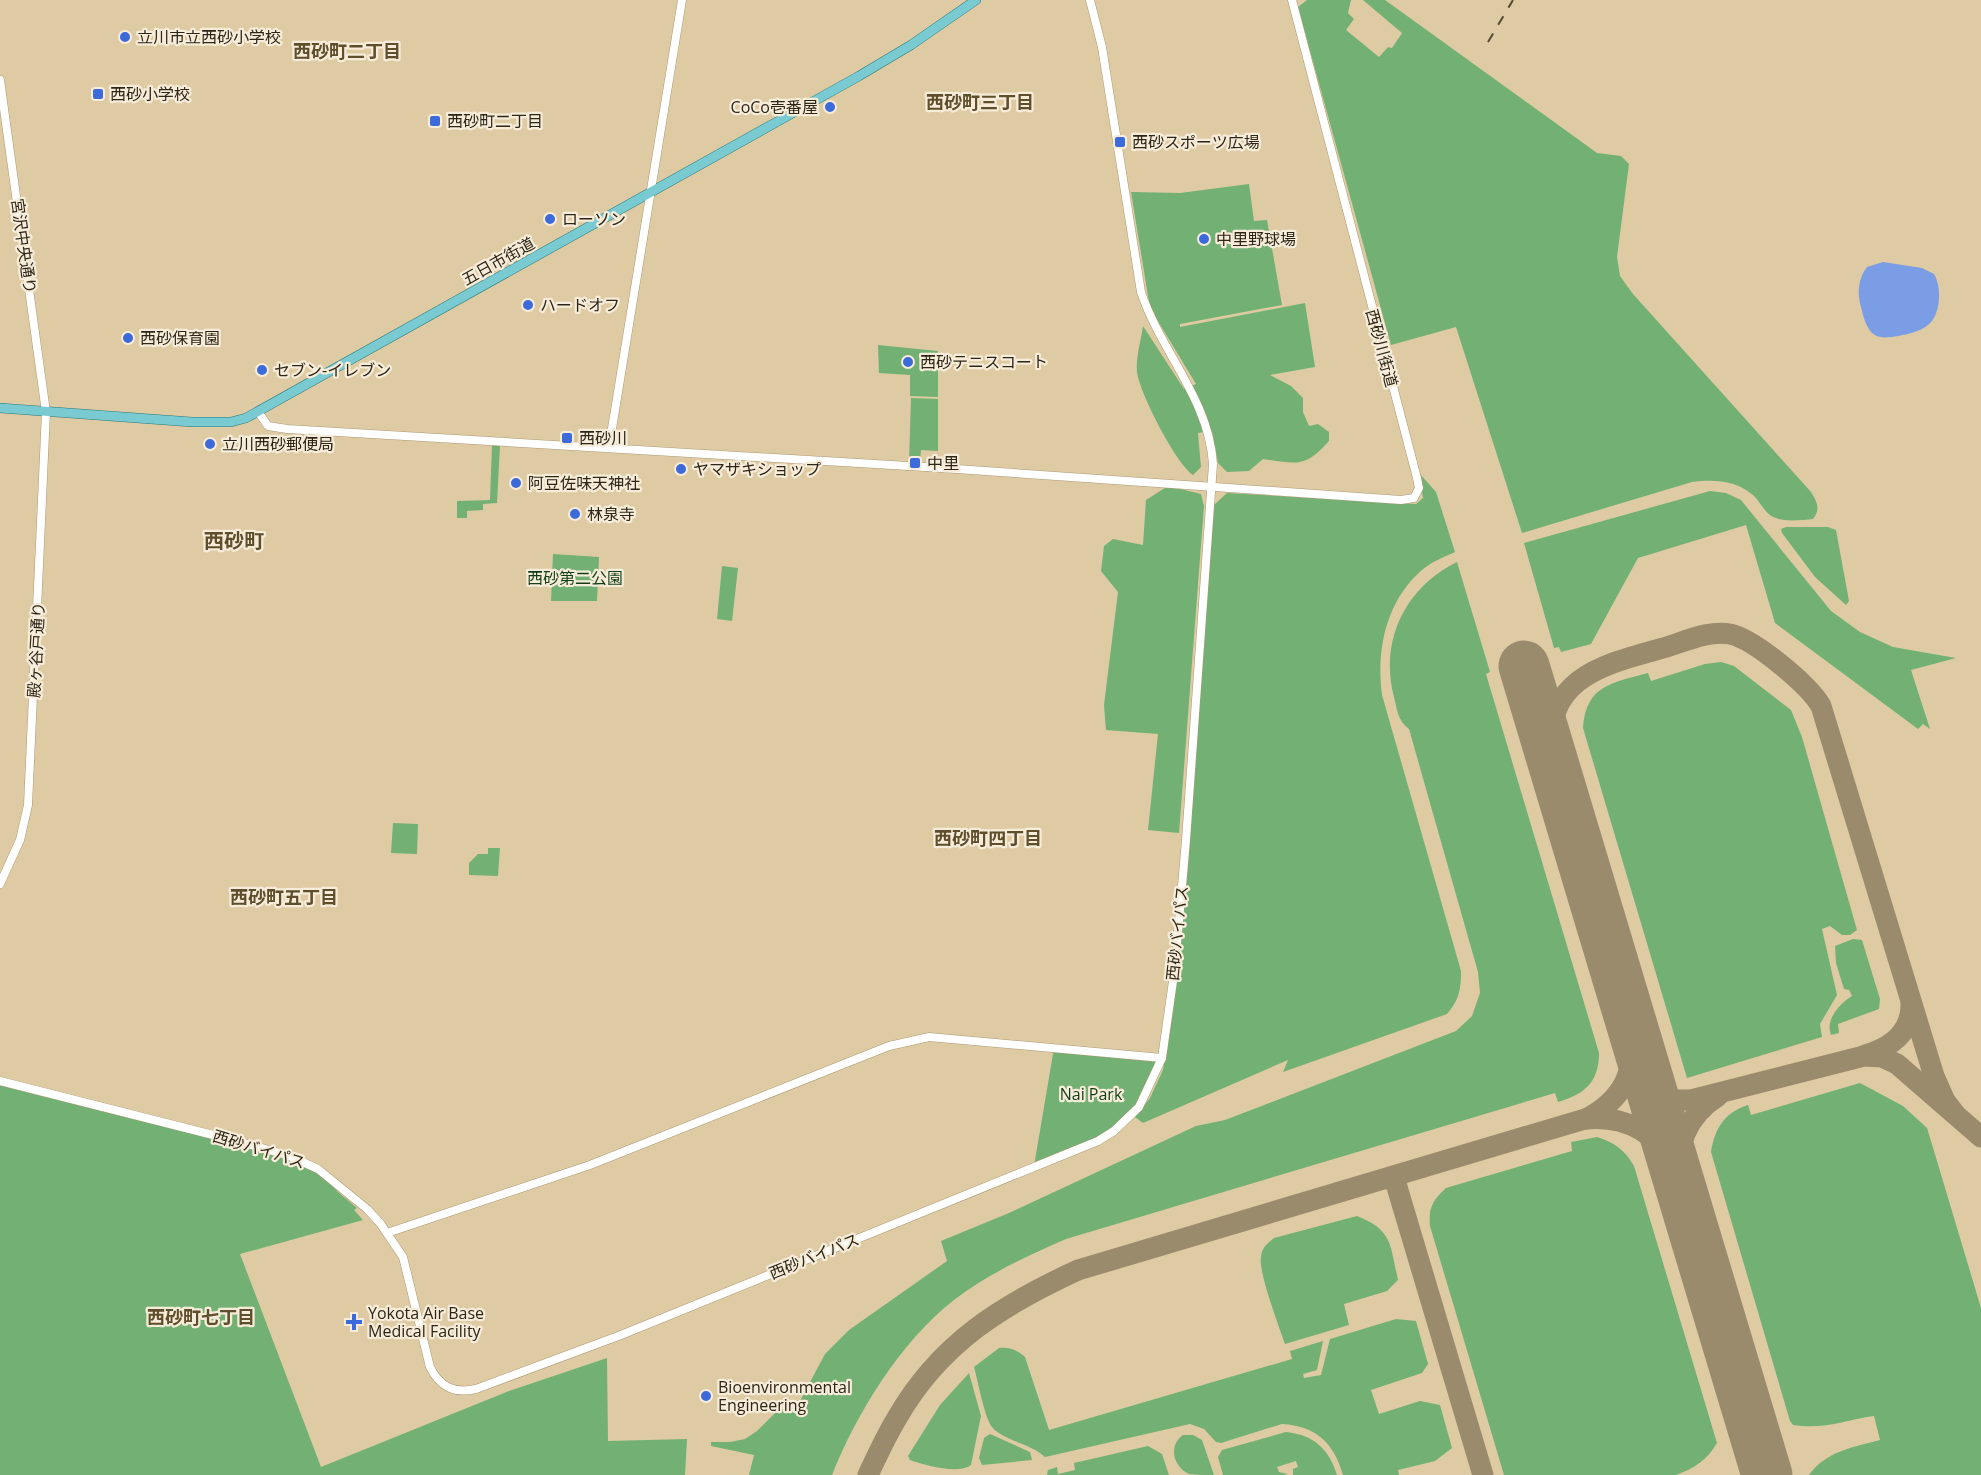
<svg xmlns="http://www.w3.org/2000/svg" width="1981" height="1475" viewBox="0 0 1981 1475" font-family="'Open Sans','Noto Sans JP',sans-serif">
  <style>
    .green { fill: #72b173 }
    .water { fill: #7b9de5 }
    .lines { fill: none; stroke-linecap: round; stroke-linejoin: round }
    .taxiway { stroke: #998b6c; stroke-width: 21 }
    .runway { stroke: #998b6c; stroke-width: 51 }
    .minor-casing { stroke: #ab9973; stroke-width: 9 }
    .major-casing { stroke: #267a7c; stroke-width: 10 }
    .minor { stroke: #fff; stroke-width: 8 }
    .major { stroke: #7acad1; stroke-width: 9 }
    .rail { stroke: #544b35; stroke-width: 2; stroke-dasharray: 10 10; stroke-linecap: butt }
    .poi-dot { fill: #3d6adb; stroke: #f6ecd9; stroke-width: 2 }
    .labels { text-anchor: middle; stroke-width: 4.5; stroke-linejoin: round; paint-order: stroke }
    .poi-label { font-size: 16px; fill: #2d2616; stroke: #f6ecd9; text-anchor: start }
    .street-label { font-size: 16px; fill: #2d2616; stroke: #f6ecd9 }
    .park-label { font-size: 16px; fill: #103e14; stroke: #f6ecd9 }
    .neighbourhood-label { font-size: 18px; font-weight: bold; fill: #5f4e2b; stroke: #f6ecd9 }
    .quarter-label { font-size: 20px; font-weight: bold; fill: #5f4e2b; stroke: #f6ecd9 }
  </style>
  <rect width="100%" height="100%" fill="#decba3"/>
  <g class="green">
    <path d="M1307,0H1351L1348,13L1354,19L1346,30L1379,57L1388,47L1392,48L1402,33L1363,0H1385L1597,153L1621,156L1629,164L1617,257L1620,276L1633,294L1811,492C1817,502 1821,509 1813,519C1802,520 1786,522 1776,518C1765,515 1761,502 1753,495C1736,480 1713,479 1692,482L1522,533L1456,327L1391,345L1298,7Z"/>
    <path d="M1249,184L1254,221L1267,220L1282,305L1180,324V327L1305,303L1315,367L1270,375L1291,386L1303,398V412L1309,426L1318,424L1329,432V441C1305,468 1297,464 1263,459L1249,471L1227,472L1218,463L1212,431L1198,433L1201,467L1193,475C1176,463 1143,399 1138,377C1134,363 1141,341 1143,326L1184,389L1196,384L1150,308L1131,192L1180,193Z"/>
    <polygon points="878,345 938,351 938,397 910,396 910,375 879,373"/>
    <polygon points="911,398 938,399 938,451 921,450 920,462 909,462"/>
    <polygon points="492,445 500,446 497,503 483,504 483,510 467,511 467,518 457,518 457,501 490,500"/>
    <path d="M1419,473L1436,492L1455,552C1444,557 1431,562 1422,570C1386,601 1376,650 1382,695L1461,971C1461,990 1459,1000 1447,1014L1283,1072L1288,1060L1143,1123L1135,1117L1150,1098L1163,1070L1179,967L1214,505L1227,493L1416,504L1423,498Z"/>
    <polygon points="1168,486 1201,494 1204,506 1179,833 1148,830 1158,734 1106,730 1104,705 1118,592 1101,571 1104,546 1113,539 1143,545 1146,500"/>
    <polygon points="1710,491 1726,493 1741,500 1831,611 1860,632 1893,647 1956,658 1911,670 1930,729 1923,724 1918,729 1775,623 1746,525 1638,558 1591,644 1561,652 1559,647 1554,648 1524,543"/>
    <polygon points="1786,527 1828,527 1836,530 1849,601 1846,605 1815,577 1782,533 1781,529"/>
    <polygon points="553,554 599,557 597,601 551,601"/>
    <path d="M1457,562L1490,672L1486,674L1599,1053C1599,1082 1585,1094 1558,1102L1555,1093L1066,1239C1027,1256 988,1274 954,1300C901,1341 856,1414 832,1475H749L754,1455L711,1446V1442H730L745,1439L757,1431L776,1412L800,1401L825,1354L849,1330L947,1261L941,1241L1009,1213L1196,1126L1225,1120L1456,1031L1472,1016L1480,993L1478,972L1409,729C1398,721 1397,710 1394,697C1379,640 1406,587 1457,562Z"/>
    <polygon points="722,566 738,568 732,621 717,619"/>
    <path d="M1721,662L1734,666L1791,710L1802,737L1857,930L1850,935H1842L1830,926L1822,929L1837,995L1820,1024L1822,1037L1687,1078L1583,728C1586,685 1612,683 1648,673L1651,681L1705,664Z"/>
    <polygon points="393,823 418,824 417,854 391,853"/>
    <polygon points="488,848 500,848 498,876 469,875 469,863 478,854 488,854"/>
    <path d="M1853,939L1862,940L1880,999L1879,1009L1838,1024L1839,1033L1831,1035C1825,1020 1839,1004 1852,996L1849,990L1844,989L1836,963L1835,946Z"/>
    <polygon points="1054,1048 1162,1058 1150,1089 1114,1131 1034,1166"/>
    <polygon points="0,1081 233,1140 318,1169 338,1192 357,1208 354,1210 363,1220 240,1254 321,1467 509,1391 607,1358 608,1441 687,1439 685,1475 0,1475"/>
    <path d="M1860,1083L1903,1106L1927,1128L1934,1151L1981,1308V1475H1809C1826,1451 1854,1447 1880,1440L1874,1416C1844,1420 1825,1430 1793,1425L1790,1421L1711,1152C1715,1128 1724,1113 1748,1105L1751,1115Z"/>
    <path d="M1597,1137C1615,1143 1625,1150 1634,1166L1717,1443C1707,1460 1695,1468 1676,1475H1504L1430,1226C1428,1208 1433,1200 1446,1188L1572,1151L1571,1142Z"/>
    <path d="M1357,1216C1393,1230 1390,1245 1398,1280L1387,1291L1344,1304L1349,1325L1285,1344C1279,1327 1258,1271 1261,1257C1262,1247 1267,1244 1274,1238Z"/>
    <path d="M1396,1319L1416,1321L1428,1364L1422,1373L1371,1390L1379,1414L1420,1401L1440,1405L1452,1448L1435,1461L1398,1470L1399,1475H1343C1334,1443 1316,1426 1282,1424L1221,1443L1216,1442L1204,1429L1190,1424L1045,1457C1032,1444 1002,1440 992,1427C984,1416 978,1381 974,1367L999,1348C1009,1347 1018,1350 1025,1357L1049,1430L1292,1359L1290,1351L1323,1341L1317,1370L1303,1374L1304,1378L1321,1375L1330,1339Z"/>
    <path d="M969,1373L981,1416L971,1465C958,1475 925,1465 910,1460L908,1456L940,1405Z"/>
    <path d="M1286,1432C1314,1435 1329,1449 1337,1475H1293V1469L1298,1467L1296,1461L1277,1467L1279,1472L1288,1474L1284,1475H1223L1218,1457L1222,1450Z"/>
    <polygon points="990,1434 1030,1452 1032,1460 982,1465 979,1458 984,1438"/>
    <path d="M1183,1435H1193L1202,1440L1214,1475C1206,1475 1196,1475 1189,1474C1173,1467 1168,1445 1183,1435Z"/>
    <polygon points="1148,1446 1162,1454 1169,1475 1047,1475 1048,1470 1057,1467 1058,1474 1075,1470 1074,1463"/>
  </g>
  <path class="water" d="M1883,262L1922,268L1934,274C1942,287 1941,315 1928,325C1919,332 1908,334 1898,336C1890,337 1881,339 1875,335C1866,330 1863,315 1861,307C1857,293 1858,279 1867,267Z"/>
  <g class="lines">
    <g class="taxiway">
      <path d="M1552,758C1542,678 1602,665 1663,648C1684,642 1708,630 1730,634C1754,639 1809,685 1821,706L1934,1076L1945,1101L1955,1114"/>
      <path d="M1865,1055C1890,1048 1912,1033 1911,1003"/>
      <polyline points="1652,1091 1668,1100 1691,1100 1864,1056 1882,1057 1897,1064 1981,1137"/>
      <path d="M1586,1119C1624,1099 1634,1073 1634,1031"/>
      <polyline points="1394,1177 1483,1475"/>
      <path d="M1679,1182C1676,1146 1686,1116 1718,1096"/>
      <path d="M868,1475C877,1456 886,1436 897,1418C940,1343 1002,1305 1078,1270L1585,1119C1624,1115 1654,1131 1674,1164"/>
    </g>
    <polyline class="runway" points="1524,666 1767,1475"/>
    <g class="minor-casing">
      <g id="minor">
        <polyline points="0,80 46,412 28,805 20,840 0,884"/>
        <polyline points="259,413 268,426 287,429 942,468 1401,500 1414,498 1419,488 1417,478 1292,0"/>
        <polyline points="609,447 682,0"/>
        <path d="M0,1081L233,1140L287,1155L318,1169L367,1209L380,1223L403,1257L430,1367C440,1387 454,1394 476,1389L621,1335L1098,1141L1114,1131L1139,1107L1162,1058L1175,967L1186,840L1213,464C1209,399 1161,352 1141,292L1102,47L1090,0"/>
        <polyline points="387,1233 590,1165 889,1046 929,1037 1162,1058"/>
      </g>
    </g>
    <g class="major-casing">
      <polyline id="major" points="0,408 192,422 231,422 246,418 859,76 911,45 976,0"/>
    </g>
    <use href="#minor" class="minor"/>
    <use href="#major" class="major"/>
    <polyline class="rail" points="1488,42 1513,0"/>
  </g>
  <g class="poi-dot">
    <circle cx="125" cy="37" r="6"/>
    <rect x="92" y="88" width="12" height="12" rx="3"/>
    <circle cx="830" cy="107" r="6"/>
    <rect x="429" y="115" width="12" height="12" rx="3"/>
    <rect x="1114" y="136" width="12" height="12" rx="3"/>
    <circle cx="550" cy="219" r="6"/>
    <circle cx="1204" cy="239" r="6"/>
    <circle cx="528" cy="305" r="6"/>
    <circle cx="128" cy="338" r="6"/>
    <circle cx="908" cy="362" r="6"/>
    <circle cx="262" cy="370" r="6"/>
    <rect x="561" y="432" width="12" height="12" rx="3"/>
    <circle cx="210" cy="444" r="6"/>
    <rect x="909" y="457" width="12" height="12" rx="3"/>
    <circle cx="681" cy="469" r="6"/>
    <circle cx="516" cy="483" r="6"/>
    <circle cx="575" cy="514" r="6"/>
    <path d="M351 1313h6v6h6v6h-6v6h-6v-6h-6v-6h6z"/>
    <circle cx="706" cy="1396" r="6"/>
  </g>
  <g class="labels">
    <g class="poi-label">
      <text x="137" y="43">立川市立西砂小学校</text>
      <text x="110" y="100">西砂小学校</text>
      <text x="818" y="113" text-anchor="end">CoCo壱番屋</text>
      <text x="447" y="127">西砂町二丁目</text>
      <text x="1132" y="148">西砂スポーツ広場</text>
      <text x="562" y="225">ローソン</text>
      <text x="1216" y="245">中里野球場</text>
      <text x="540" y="311">ハードオフ</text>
      <text x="140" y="344">西砂保育園</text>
      <text x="920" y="368">西砂テニスコート</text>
      <text x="274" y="376">セブン-イレブン</text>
      <text x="579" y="444">西砂川</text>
      <text x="222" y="450">立川西砂郵便局</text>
      <text x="927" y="469">中里</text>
      <text x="693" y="475">ヤマザキショップ</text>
      <text x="528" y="489">阿豆佐味天神社</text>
      <text x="587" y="520">林泉寺</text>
      <text x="368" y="1319">Yokota Air Base<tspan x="368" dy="18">Medical Facility</tspan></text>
      <text x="718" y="1393">Bioenvironmental<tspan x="718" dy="18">Engineering</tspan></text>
    </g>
    <g class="street-label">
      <text transform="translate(24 246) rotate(82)" y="6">宮沢中央通り</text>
      <text transform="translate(498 261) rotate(-29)" y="6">五日市街道</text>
      <text transform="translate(1382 348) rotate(75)" y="6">西砂川街道</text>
      <text transform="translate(36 650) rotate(-87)" y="6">殿ヶ谷戸通り</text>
      <text transform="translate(1177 933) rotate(-84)" y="6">西砂バイパス</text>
      <text transform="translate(259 1149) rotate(17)" y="6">西砂バイパス</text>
      <text transform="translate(814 1256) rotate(-22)" y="6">西砂バイパス</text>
    </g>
    <g class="park-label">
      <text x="575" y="584">西砂第二公園</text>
      <text x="1091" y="1100">Nai Park</text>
    </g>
    <g class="neighbourhood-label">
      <text x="347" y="58">西砂町二丁目</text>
      <text x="980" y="109">西砂町三丁目</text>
      <text x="988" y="845">西砂町四丁目</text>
      <text x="284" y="904">西砂町五丁目</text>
      <text x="201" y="1324">西砂町七丁目</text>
    </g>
    <g class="quarter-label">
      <text x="234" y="548">西砂町</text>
    </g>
  </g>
</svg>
